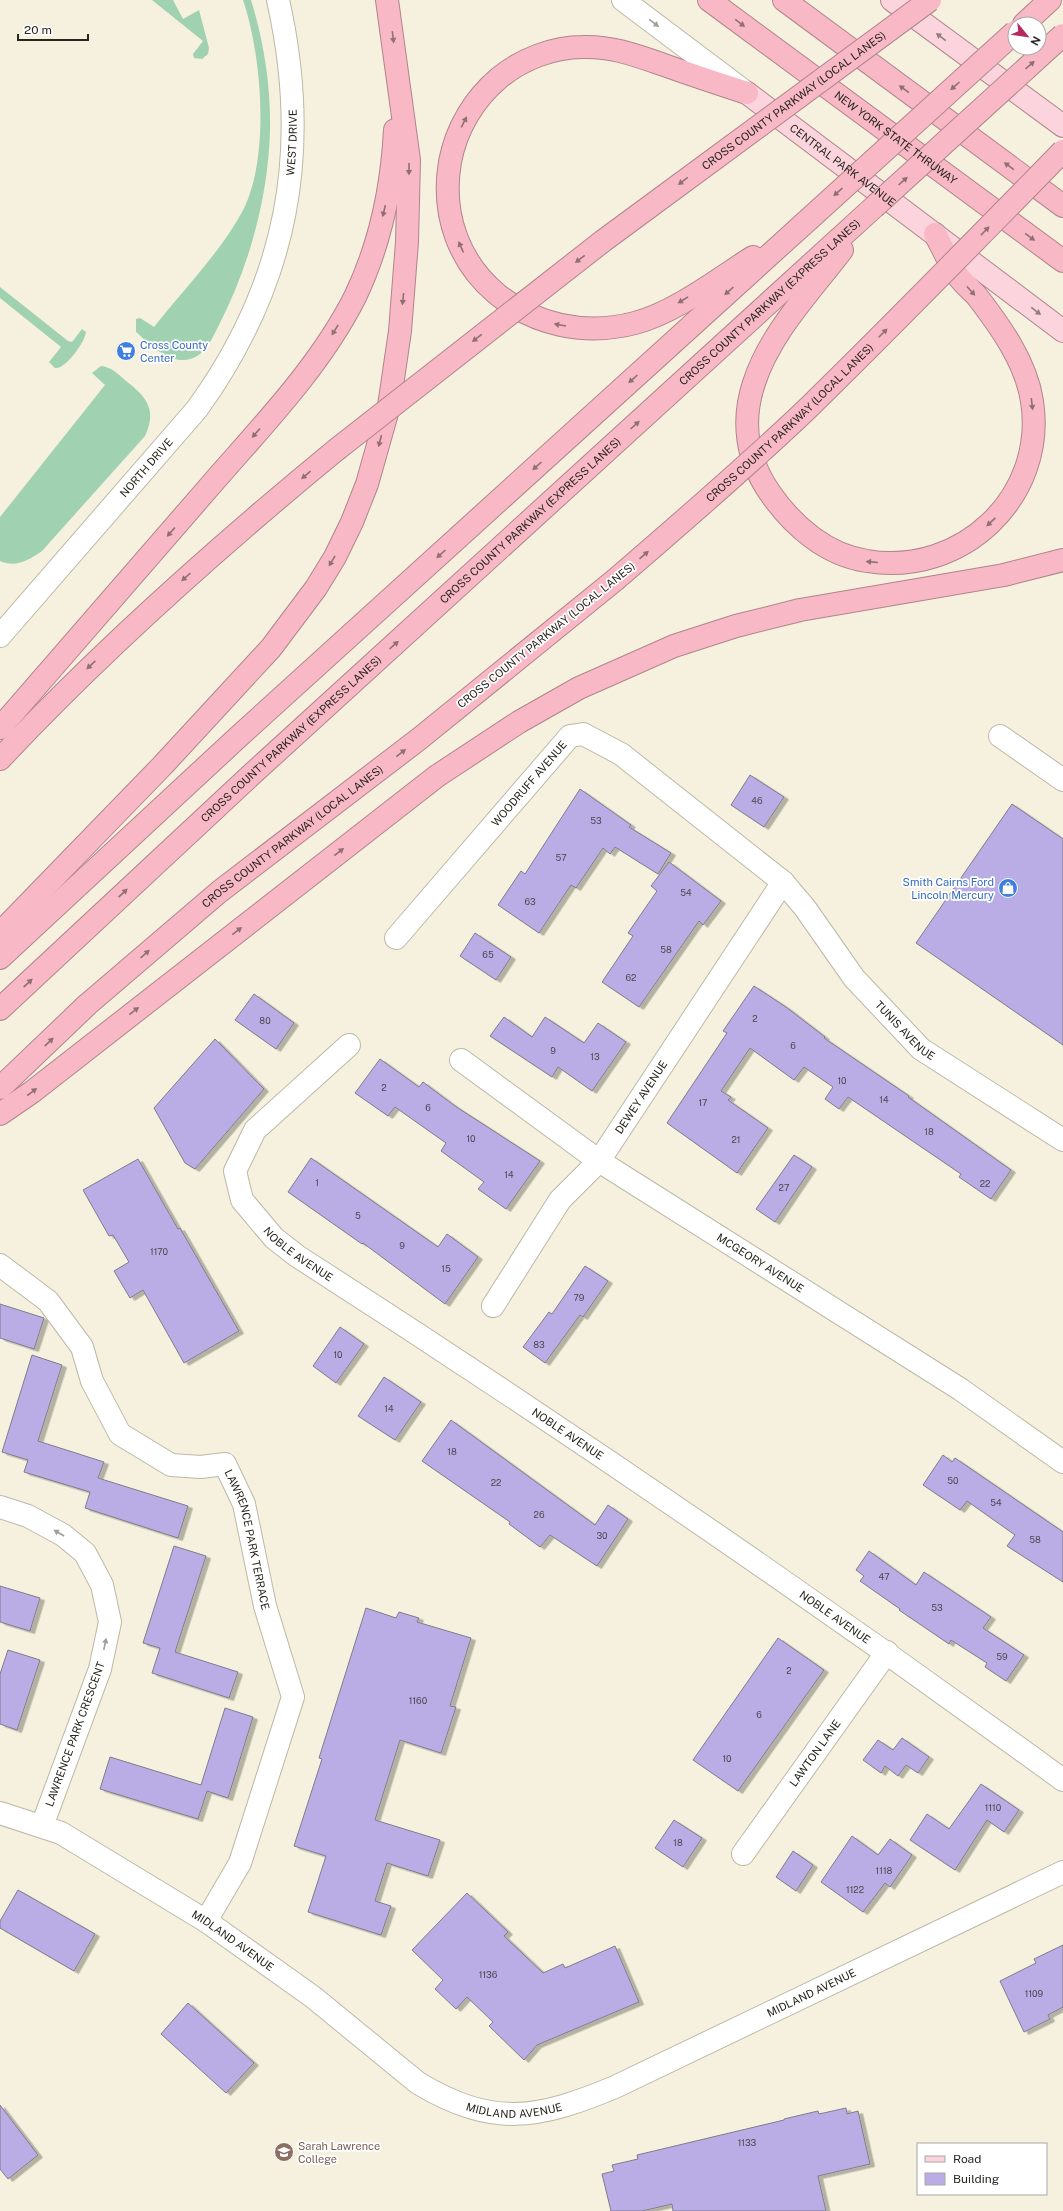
<svg xmlns="http://www.w3.org/2000/svg" width="1063" height="2211" viewBox="0 0 1063 2211" font-family="'Public Sans',sans-serif">
  <style>
    .grass { fill: #a0d1b0 }
    .building { fill: #baade5; stroke: #7f7c8c; filter: url(#shadow) }
    .lines { fill: none; stroke-linecap: round; stroke-linejoin: round }
    .minor-casing { stroke: #bdb8a6; stroke-width: 24 }
    .tertiary-casing { stroke: #bdb8a6; stroke-width: 24 }
    .secondary-casing { stroke: #bdb8a6; stroke-width: 24 }
    .primary-casing { stroke: #b0858c; stroke-width: 24 }
    .motorway-casing { stroke: #b0858c; stroke-width: 24 }
    .minor { stroke: #fff; stroke-width: 22 }
    .tertiary { stroke: #fff; stroke-width: 22 }
    .secondary { stroke: #fff; stroke-width: 22 }
    .primary { stroke: #fbd4dd; stroke-width: 22 }
    .motorway { stroke: #f9b8c6; stroke-width: 22 }
    .motorway-bridge-casing { stroke: #b0858c; stroke-width: 24; stroke-linecap: butt }
    .motorway-bridge { stroke: #f9b8c6; stroke-width: 22 }
    .oneway { fill: #9e9d9a }
    .oneway2 { fill: #906f72 }
    .oneway3 { fill: #917d7e }
    .labels { text-anchor: middle; stroke-width: 3.5; stroke-linejoin: round; paint-order: stroke }
    .number-label { font-size: 9px; fill: #4c4850 }
    .street-label { font-size: 11px; fill: #27261f; stroke: #fff }
    .shop-label { font-size: 11px; fill: #366cbe; stroke: #fff; text-anchor: start }
    .education-label { font-size: 11px; fill: #785e54; stroke: #fff; text-anchor: start }
  </style>
  <defs>
    <filter id="shadow"><feDropShadow dx="4.5" dy="2.5" stdDeviation="0" flood-color="#0004"/></filter>
  </defs>
  <rect width="100%" height="100%" fill="#f5f1de"/>
  <g class="grass">
    <polygon points="152,0 173,0 183,19 199,10 209,48 208,54 202,59 194,58 193,54 203,41"/>
    <path d="M243,0H251C264,42 271,87 270,131C268,199 249,266 219,325C213,337 206,353 193,358C171,367 151,345 136,332V319L140,318L154,327C183,290 218,255 241,214C271,161 262,56 243,0Z"/>
    <path d="M0,287L68,341L72,342L82,329L86,332C85,342 65,370 55,368L49,362L61,347L0,298Z"/>
    <path d="M101,366C111,367 117,373 125,380C145,396 158,408 145,436L42,551C29,560 16,568 0,561V517L105,385L92,373Z"/>
  </g>
  <g class="building">
    <polygon points="750,775 784,797 764,827 731,805"/>
    <polygon points="580,789 631,825 629,827 671,853 658,874 615,847 610,854 603,848 576,888 571,885 539,933 498,905 521,871 525,874"/>
    <polygon points="1012,804 1063,839 1063,1045 916,943"/>
    <polygon points="669,862 721,901 703,925 699,921 639,1007 602,982 633,936 628,933 657,891 651,886"/>
    <polygon points="475,933 511,957 496,980 460,956"/>
    <polygon points="754,986 786,1007 825,1037 824,1038 909,1096 908,1097 1011,1170 991,1199 959,1177 961,1174 848,1097 839,1109 825,1099 833,1087 804,1067 794,1080 750,1048 721,1091 731,1097 728,1100 768,1128 737,1173 667,1123 727,1033 723,1031"/>
    <polygon points="254,994 294,1023 276,1049 235,1020"/>
    <polygon points="504,1017 532,1037 545,1017 584,1043 598,1023 626,1042 592,1091 558,1067 552,1077 490,1036"/>
    <polygon points="215,1039 264,1089 195,1169 185,1163 154,1108"/>
    <polygon points="380,1059 419,1087 423,1082 455,1106 540,1161 506,1209 478,1189 484,1182 441,1151 446,1143 395,1107 388,1116 355,1093"/>
    <polygon points="794,1155 812,1167 775,1222 756,1209"/>
    <polygon points="311,1158 438,1247 447,1234 478,1257 445,1304 363,1243 362,1244 288,1192"/>
    <polygon points="138,1159 178,1229 180,1228 239,1331 184,1363 143,1290 130,1298 114,1271 129,1262 113,1235 109,1236 83,1190"/>
    <polygon points="585,1266 608,1281 583,1317 580,1315 545,1363 523,1347 549,1312 552,1314"/>
    <polygon points="0,1304 44,1318 34,1349 0,1338"/>
    <polygon points="340,1327 364,1344 336,1383 313,1366"/>
    <polygon points="32,1355 62,1365 38,1441 104,1462 98,1478 188,1506 178,1538 85,1508 90,1492 24,1472 28,1460 2,1452"/>
    <polygon points="384,1377 421,1402 395,1440 358,1416"/>
    <polygon points="451,1420 595,1525 608,1505 628,1519 597,1566 550,1535 540,1547 509,1524 510,1522 422,1461"/>
    <polygon points="943,1455 952,1462 955,1458 1063,1532 1063,1582 1007,1546 1015,1535 967,1501 960,1510 923,1485"/>
    <polygon points="174,1546 206,1556 175,1652 238,1672 229,1698 152,1673 160,1648 143,1643"/>
    <polygon points="869,1551 916,1585 924,1572 991,1617 983,1628 1024,1655 1006,1681 985,1667 987,1663 951,1640 949,1644 899,1610 900,1609 860,1581 864,1576 856,1570"/>
    <polygon points="0,1586 40,1598 30,1631 0,1622"/>
    <polygon points="366,1608 396,1618 399,1612 419,1618 417,1622 471,1638 450,1706 456,1707 441,1753 400,1740 375,1820 440,1840 428,1876 387,1863 375,1901 391,1906 381,1935 308,1912 326,1856 294,1846 322,1759 319,1758"/>
    <polygon points="778,1638 824,1670 738,1791 693,1760"/>
    <polygon points="8,1650 40,1660 17,1730 0,1724 0,1674"/>
    <polygon points="225,1708 253,1717 228,1798 207,1791 198,1819 100,1789 110,1757 201,1785"/>
    <polygon points="902,1738 929,1757 918,1773 906,1765 898,1776 885,1766 881,1773 863,1760 878,1740 893,1750"/>
    <polygon points="981,1784 1019,1810 1004,1832 987,1820 955,1870 910,1840 927,1814 949,1829"/>
    <polygon points="674,1820 702,1838 683,1867 655,1848"/>
    <polygon points="852,1836 878,1855 890,1839 912,1855 890,1887 885,1883 863,1912 821,1882"/>
    <polygon points="793,1851 813,1865 796,1891 776,1877"/>
    <polygon points="18,1890 95,1934 74,1971 0,1928 0,1921"/>
    <polygon points="467,1893 508,1932 504,1936 543,1973 563,1964 565,1968 615,1946 639,2002 537,2045 524,2060 489,2026 493,2022 467,1997 456,2009 435,1989 443,1980 412,1950"/>
    <polygon points="1063,1945 1063,2007 1048,2015 1050,2019 1024,2032 1000,1981 1036,1963 1034,1959"/>
    <polygon points="188,2003 254,2063 226,2093 161,2034"/>
    <polygon points="0,2105 38,2155 8,2179 0,2169"/>
    <polygon points="846,2108 847,2114 858,2111 870,2164 818,2176 826,2211 673,2211 672,2204 642,2211 611,2211 602,2174 614,2171 612,2165 638,2159 637,2155 784,2120 784,2119 818,2111 819,2114"/>
  </g>
  <g class="lines">
    <g class="minor-casing">
      <g id="minor">
        <path id="s1" d="M0,636L197,409C288,283 312,151 278,0"/>
        <polyline points="1000,736 1063,780"/>
        <path id="s2" d="M396,938L570,736L583,734L621,754L783,882L805,908L854,978L921,1049L1063,1140"/>
        <path id="s3" d="M349,1045L255,1130L235,1171L242,1200L274,1238L297,1256C557,1423 813,1598 1063,1780"/>
        <path id="s4" d="M461,1060L599,1161L960,1389L1063,1462"/>
        <path id="s5" d="M0,1265L48,1301L82,1347L92,1381L120,1434L171,1465L201,1467L225,1464L244,1504L265,1606L293,1697L240,1863L206,1921"/>
        <path id="s6" d="M493,1306L560,1200L599,1161L783,882"/>
        <polyline points="0,1507 28,1516 63,1535 85,1553 102,1585 110,1622 100,1669 42,1826"/>
        <path id="s7" d="M743,1854L887,1652"/>
      </g>
    </g>
    <g class="tertiary-casing">
      <g id="tertiary">
        <path id="s8" d="M0,1813L61,1833L206,1921L313,1997L418,2083C493,2128 538,2119 615,2087L1063,1872"/>
      </g>
    </g>
    <g class="secondary-casing">
      <polyline id="secondary" points="623,0 744,91"/>
    </g>
    <g class="primary-casing">
      <g id="primary">
        <polyline points="892,0 1063,126"/>
        <path id="s9" d="M747,93L1063,331"/>
      </g>
    </g>
    <g class="motorway-casing">
      <g id="motorway">
        <path id="s10" d="M709,0L1063,261"/>
        <polyline points="784,0 1063,206"/>
        <polyline points="1024,24 1050,0"/>
        <path d="M747,93C719,84 692,75 664,65C638,56 612,46 583,47C553,47 522,59 499,78C474,99 456,129 450,162C431,272 532,350 635,323C676,312 718,279 753,257"/>
        <path d="M842,250C811,291 770,333 754,383C741,422 747,460 770,493C793,526 826,555 867,561C961,577 1047,497 1032,401C1026,362 1000,326 976,295C970,289 963,283 958,276C949,264 943,248 935,234"/>
        <path d="M0,728C70,648 140,567 210,486C261,427 319,368 355,297C380,245 392,187 395,130"/>
        <path d="M0,759C105,647 218,547 336,450"/>
        <polyline points="0,933 163,765 271,648 316,588 335,557 352,522 367,484 389,406 400,331 407,242 409,160 387,0"/>
        <polyline points="0,958 236,739 808,220"/>
        <path id="s11" d="M0,1009L251,775L874,207"/>
        <path id="s12" d="M0,1088L88,1004L219,892L419,739L615,580"/>
        <polyline points="0,1114 32,1092 437,776 519,722 579,688 674,646 736,626 800,610 1004,575 1063,560"/>
      </g>
    </g>
    <use href="#minor" class="minor"/>
    <use href="#tertiary" class="tertiary"/>
    <use href="#secondary" class="secondary"/>
    <use href="#primary" class="primary"/>
    <use href="#motorway" class="motorway"/>
    <g class="motorway-bridge-casing">
      <g id="motorway-bridge">
        <polyline points="874,207 1063,35"/>
        <polyline points="808,220 1015,32"/>
        <path id="s13" d="M336,450L603,241L930,0"/>
        <path id="s14" d="M615,580C679,525 744,469 806,410C893,325 978,238 1063,151"/>
      </g>
    </g>
    <use href="#motorway-bridge" class="motorway-bridge"/>
  </g>
  <defs><path id="oneway-solid" d="M-6-.8H1V-3.2L6.5 0L1 3.2V.8H-6Z"/></defs>
  <g class="oneway">
    <use href="#oneway-solid" transform="translate(654 23) rotate(37)"/>
    <use href="#oneway-solid" transform="translate(59 1533) rotate(-150)"/>
    <use href="#oneway-solid" transform="translate(105 1644) rotate(-78)"/>
  </g>
  <g class="oneway2">
    <use href="#oneway-solid" transform="translate(740 23) rotate(37)"/>
    <use href="#oneway-solid" transform="translate(393 37) rotate(83)"/>
    <use href="#oneway-solid" transform="translate(1030 65) rotate(-42)"/>
    <use href="#oneway-solid" transform="translate(955 86) rotate(138)"/>
    <use href="#oneway-solid" transform="translate(904 89) rotate(-144)"/>
    <use href="#oneway-solid" transform="translate(464 122) rotate(-63)"/>
    <use href="#oneway-solid" transform="translate(1009 166) rotate(-144)"/>
    <use href="#oneway-solid" transform="translate(409 169) rotate(90)"/>
    <use href="#oneway-solid" transform="translate(683 181) rotate(143)"/>
    <use href="#oneway-solid" transform="translate(903 181) rotate(-42)"/>
    <use href="#oneway-solid" transform="translate(838 192) rotate(138)"/>
    <use href="#oneway-solid" transform="translate(384 211) rotate(103)"/>
    <use href="#oneway-solid" transform="translate(985 231) rotate(-46)"/>
    <use href="#oneway-solid" transform="translate(1030 237) rotate(36)"/>
    <use href="#oneway-solid" transform="translate(461 247) rotate(-114)"/>
    <use href="#oneway-solid" transform="translate(580 259) rotate(142)"/>
    <use href="#oneway-solid" transform="translate(729 291) rotate(138)"/>
    <use href="#oneway-solid" transform="translate(971 291) rotate(48)"/>
    <use href="#oneway-solid" transform="translate(403 299) rotate(96)"/>
    <use href="#oneway-solid" transform="translate(683 300) rotate(149)"/>
    <use href="#oneway-solid" transform="translate(560 325) rotate(-170)"/>
    <use href="#oneway-solid" transform="translate(335 330) rotate(122)"/>
    <use href="#oneway-solid" transform="translate(883 333) rotate(-45)"/>
    <use href="#oneway-solid" transform="translate(477 338) rotate(142)"/>
    <use href="#oneway-solid" transform="translate(633 379) rotate(138)"/>
    <use href="#oneway-solid" transform="translate(1032 404) rotate(83)"/>
    <use href="#oneway-solid" transform="translate(635 425) rotate(-42)"/>
    <use href="#oneway-solid" transform="translate(256 433) rotate(131)"/>
    <use href="#oneway-solid" transform="translate(380 441) rotate(104)"/>
    <use href="#oneway-solid" transform="translate(537 466) rotate(138)"/>
    <use href="#oneway-solid" transform="translate(306 475) rotate(140)"/>
    <use href="#oneway-solid" transform="translate(991 522) rotate(137)"/>
    <use href="#oneway-solid" transform="translate(171 532) rotate(131)"/>
    <use href="#oneway-solid" transform="translate(441 554) rotate(138)"/>
    <use href="#oneway-solid" transform="translate(644 555) rotate(-41)"/>
    <use href="#oneway-solid" transform="translate(332 561) rotate(121)"/>
    <use href="#oneway-solid" transform="translate(872 562) rotate(-175)"/>
    <use href="#oneway-solid" transform="translate(186 577) rotate(138)"/>
    <use href="#oneway-solid" transform="translate(394 645) rotate(-42)"/>
    <use href="#oneway-solid" transform="translate(91 665) rotate(137)"/>
    <use href="#oneway-solid" transform="translate(401 753) rotate(-38)"/>
    <use href="#oneway-solid" transform="translate(339 852) rotate(-38)"/>
    <use href="#oneway-solid" transform="translate(123 893) rotate(-43)"/>
    <use href="#oneway-solid" transform="translate(237 931) rotate(-38)"/>
    <use href="#oneway-solid" transform="translate(145 954) rotate(-42)"/>
    <use href="#oneway-solid" transform="translate(28 983) rotate(-43)"/>
    <use href="#oneway-solid" transform="translate(134 1011) rotate(-38)"/>
    <use href="#oneway-solid" transform="translate(49 1042) rotate(-43)"/>
    <use href="#oneway-solid" transform="translate(32 1092) rotate(-37)"/>
  </g>
  <g class="oneway3">
    <use href="#oneway-solid" transform="translate(941 37) rotate(-143)"/>
    <use href="#oneway-solid" transform="translate(1036 311) rotate(38)"/>
  </g>
  <defs>
    <g id="supermarket-disc" transform="scale(1)"><circle r="9.5" fill="#3f7fe0" stroke="#fff"/><path d="M-6-5.5h2.5l.6 2H6L4.5 2H-2.5L-4.4-4H-6ZM-1.5 3.2a1.3 1.3 0 1 0 .1 0ZM3 3.2a1.3 1.3 0 1 0 .1 0Z" fill="#fff"/></g>
    <g id="shop-disc" transform="scale(1)"><circle r="9.5" fill="#3f7fe0" stroke="#fff"/><path d="M-5-2.5h2.3a2.7 3.5 0 0 1 5.4 0H5L5.5 6h-11ZM-1.5-2.5h3a1.5 2.3 0 0 0-3 0Z" fill="#fff"/></g>
    <g id="university-disc" transform="scale(1)"><circle r="9.5" fill="#8d6e63" stroke="#fff"/><path d="M0-5L7-2L0 1L-7-2ZM-4 1L0 2.5L4 1V4Q0 6-4 4Z" fill="#fff"/></g>
  </defs>
  <g fill-rule="evenodd">
    <use href="#supermarket-disc" x="126" y="351"/>
    <use href="#shop-disc" x="1008" y="888"/>
    <use href="#university-disc" x="284" y="2152"/>
  </g>
  <g class="labels">
    <g class="number-label">
      <text x="757" y="804">46</text>
      <text x="596" y="824">53</text>
      <text x="561" y="861">57</text>
      <text x="686" y="896">54</text>
      <text x="530" y="905">63</text>
      <text x="666" y="953">58</text>
      <text x="488" y="958">65</text>
      <text x="631" y="981">62</text>
      <text x="755" y="1022">2</text>
      <text x="265" y="1024">80</text>
      <text x="793" y="1049">6</text>
      <text x="553" y="1054">9</text>
      <text x="595" y="1060">13</text>
      <text x="842" y="1084">10</text>
      <text x="384" y="1091">2</text>
      <text x="884" y="1103">14</text>
      <text x="703" y="1106">17</text>
      <text x="428" y="1111">6</text>
      <text x="929" y="1135">18</text>
      <text x="471" y="1142">10</text>
      <text x="736" y="1143">21</text>
      <text x="509" y="1178">14</text>
      <text x="317" y="1186">1</text>
      <text x="985" y="1187">22</text>
      <text x="784" y="1191">27</text>
      <text x="358" y="1219">5</text>
      <text x="402" y="1249">9</text>
      <text x="159" y="1255">1170</text>
      <text x="446" y="1272">15</text>
      <text x="579" y="1301">79</text>
      <text x="539" y="1348">83</text>
      <text x="338" y="1358">10</text>
      <text x="389" y="1412">14</text>
      <text x="452" y="1455">18</text>
      <text x="953" y="1484">50</text>
      <text x="496" y="1486">22</text>
      <text x="996" y="1506">54</text>
      <text x="539" y="1518">26</text>
      <text x="602" y="1539">30</text>
      <text x="1035" y="1543">58</text>
      <text x="884" y="1580">47</text>
      <text x="937" y="1611">53</text>
      <text x="1002" y="1660">59</text>
      <text x="789" y="1674">2</text>
      <text x="418" y="1704">1160</text>
      <text x="759" y="1718">6</text>
      <text x="727" y="1762">10</text>
      <text x="993" y="1811">1110</text>
      <text x="678" y="1846">18</text>
      <text x="884" y="1874">1118</text>
      <text x="855" y="1893">1122</text>
      <text x="488" y="1978">1136</text>
      <text x="1034" y="1997">1109</text>
      <text x="747" y="2146">1133</text>
    </g>
    <g class="street-label">
      <text dy="4" stroke="none"><textPath href="#s13" startOffset="576">CROSS COUNTY PARKWAY (LOCAL LANES)</textPath></text>
      <text dy="4" stroke="none"><textPath href="#s10" startOffset="232">NEW YORK STATE THRUWAY</textPath></text>
      <text dy="4" stroke="none"><textPath href="#s1" startOffset="588">WEST DRIVE</textPath></text>
      <text dy="4" stroke="none"><textPath href="#s9" startOffset="120">CENTRAL PARK AVENUE</textPath></text>
      <text dy="4" stroke="none"><textPath href="#s11" startOffset="1045">CROSS COUNTY PARKWAY (EXPRESS LANES)</textPath></text>
      <text dy="4" stroke="none"><textPath href="#s14" startOffset="235">CROSS COUNTY PARKWAY (LOCAL LANES)</textPath></text>
      <text dy="4" stroke="none"><textPath href="#s1" startOffset="223">NORTH DRIVE</textPath></text>
      <text dy="4" stroke="none"><textPath href="#s11" startOffset="721">CROSS COUNTY PARKWAY (EXPRESS LANES)</textPath></text>
      <text transform="translate(546 635) rotate(-39)" y="4">CROSS COUNTY PARKWAY (LOCAL LANES)</text>
      <text dy="4" stroke="none"><textPath href="#s11" startOffset="397">CROSS COUNTY PARKWAY (EXPRESS LANES)</textPath></text>
      <text dy="4" stroke="none"><textPath href="#s2" startOffset="204">WOODRUFF AVENUE</textPath></text>
      <text dy="4" stroke="none"><textPath href="#s12" startOffset="386">CROSS COUNTY PARKWAY (LOCAL LANES)</textPath></text>
      <text dy="4" stroke="none"><textPath href="#s2" startOffset="722">TUNIS AVENUE</textPath></text>
      <text dy="4" stroke="none"><textPath href="#s6" startOffset="257">DEWEY AVENUE</textPath></text>
      <text dy="4" stroke="none"><textPath href="#s3" startOffset="281">NOBLE AVENUE</textPath></text>
      <text dy="4" stroke="none"><textPath href="#s4" startOffset="362">MCGEORY AVENUE</textPath></text>
      <text dy="4" stroke="none"><textPath href="#s3" startOffset="605">NOBLE AVENUE</textPath></text>
      <text dy="4" stroke="none"><textPath href="#s5" startOffset="406">LAWRENCE PARK TERRACE</textPath></text>
      <text dy="4" stroke="none"><textPath href="#s3" startOffset="929">NOBLE AVENUE</textPath></text>
      <text transform="translate(75 1734) rotate(-70)" y="4">LAWRENCE PARK CRESCENT</text>
      <text dy="4" stroke="none"><textPath href="#s7" startOffset="124">LAWTON LANE</textPath></text>
      <text dy="4" stroke="none"><textPath href="#s8" startOffset="267">MIDLAND AVENUE</textPath></text>
      <text dy="4" stroke="none"><textPath href="#s8" startOffset="926">MIDLAND AVENUE</textPath></text>
      <text dy="4" stroke="none"><textPath href="#s8" startOffset="603">MIDLAND AVENUE</textPath></text>
    </g>
    <g class="shop-label">
      <text x="140" y="349">Cross County<tspan x="140" dy="13">Center</tspan></text>
      <text x="994" y="886" text-anchor="end">Smith Cairns Ford<tspan x="994" dy="13">Lincoln Mercury</tspan></text>
    </g>
    <g class="education-label">
      <text x="298" y="2150">Sarah Lawrence<tspan x="298" dy="13">College</tspan></text>
    </g>
  </g>
  <rect x="917" y="2143" width="130" height="52" fill="#ffffff" stroke="#a9a8a5"/>
  <rect x="925" y="2156" width="20" height="6" fill="#fbd4dd" stroke="#a9a8a5"/>
  <text x="953" y="2163" font-size="12" fill="#27261f">Road</text>
  <rect x="925" y="2173" width="20" height="12" fill="#baade5" stroke="#a9a8a5"/>
  <text x="953" y="2183" font-size="12" fill="#27261f">Building</text>
  <g transform="translate(1027 36) rotate(119)"><circle r="19" fill="#ffffff" stroke="#a9a8a5"/>
  <path d="M0-3L7 15L0 10L-7 15Z" fill="#b62960"/>
  <text y="-6" font-size="11" font-weight="bold" text-anchor="middle" fill="#27261f">N</text>
  </g>
  <path d="M18 34v6h70v-6" fill="none" stroke="#27261f" stroke-width="2"/>
  <text x="24" y="34" font-size="12" fill="#27261f" stroke="#ffffff" stroke-width="3" paint-order="stroke">20 m</text>
</svg>
